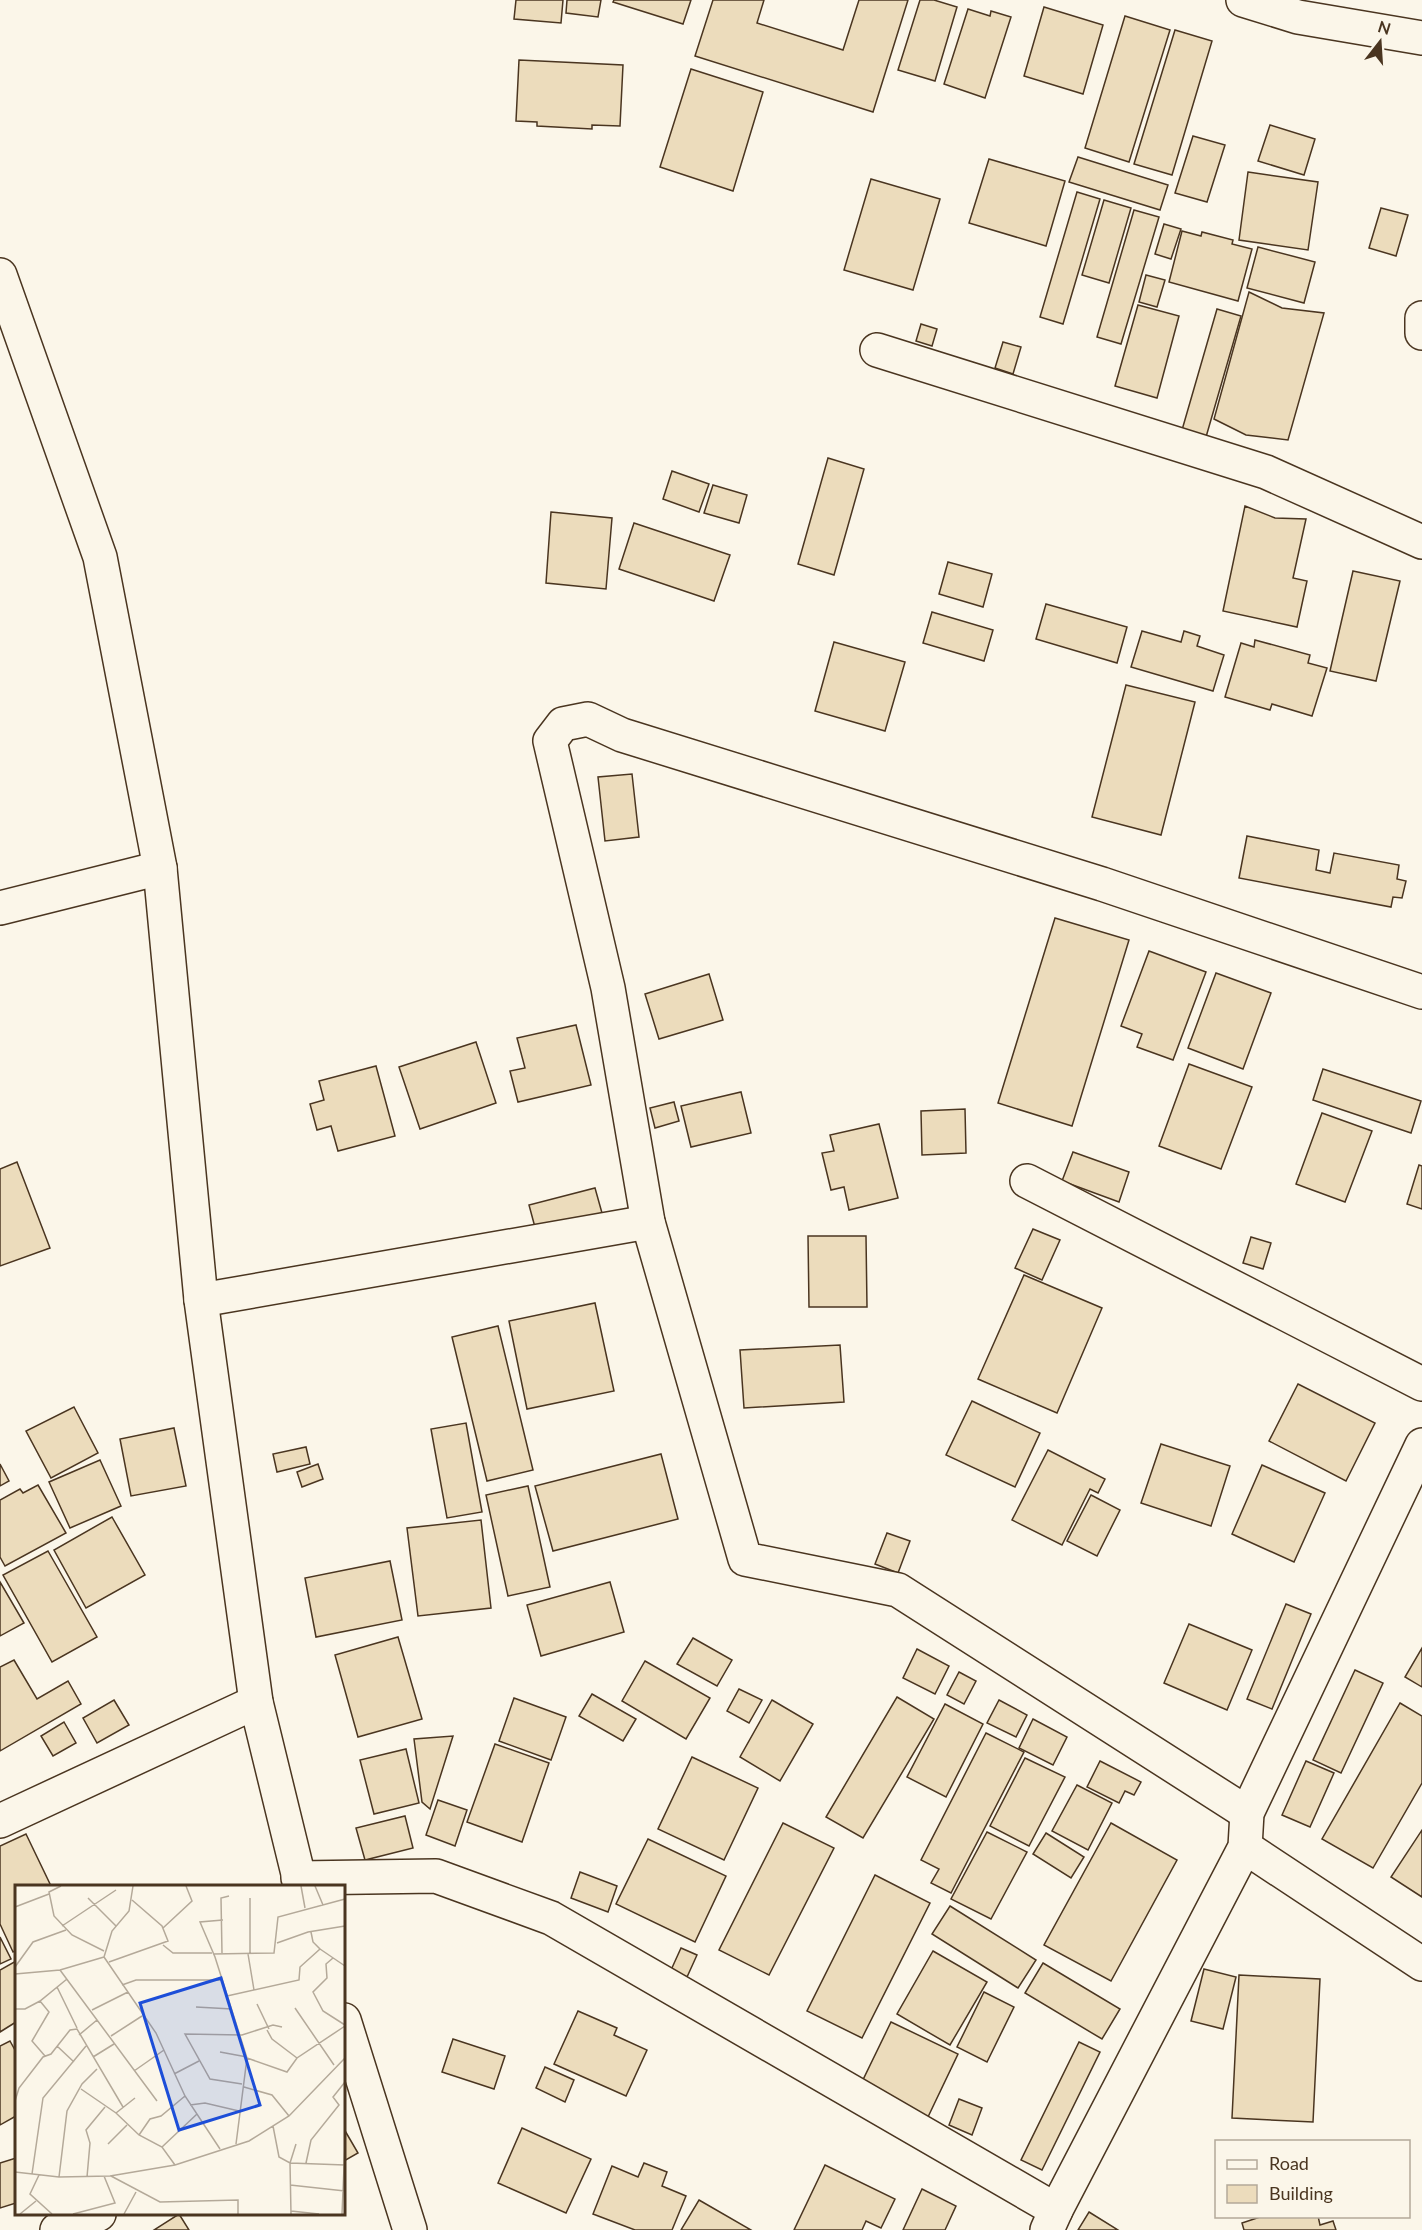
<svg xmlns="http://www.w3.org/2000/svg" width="1422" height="2230" viewBox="0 0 1422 2230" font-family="Lato,sans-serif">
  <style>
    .building { fill: #ecdcbc; stroke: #4a3520; stroke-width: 1.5 }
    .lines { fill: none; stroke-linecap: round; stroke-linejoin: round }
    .minor-casing { stroke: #4a3520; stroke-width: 36 }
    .minor { stroke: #fbf6e9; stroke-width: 33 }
    .inset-road { fill: none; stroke: #b4a999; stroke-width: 1.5 }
    .view { fill: #1d4ed8; fill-opacity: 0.15; stroke: #1d4ed8; stroke-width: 3 }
    .inset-edge { fill: none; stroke: #4a3520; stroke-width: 3 }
  </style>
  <rect width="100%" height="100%" fill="#fbf6e9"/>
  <g class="building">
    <polygon points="516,0 563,0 561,23 514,19"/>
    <polygon points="567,0 601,0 598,17 566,13"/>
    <polygon points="614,0 691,0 683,24 613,2"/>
    <polygon points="713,0 764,0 757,23 843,50 859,0 908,0 873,112 695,56"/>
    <polygon points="920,0 934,0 957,7 935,81 898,70"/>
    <polygon points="1044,7 1103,25 1083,94 1024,76"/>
    <polygon points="968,9 990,16 991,11 1011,17 985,98 944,84"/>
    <polygon points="1125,16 1170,30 1129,162 1085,148"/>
    <polygon points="1175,30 1212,41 1172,175 1134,164"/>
    <polygon points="519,60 623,65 620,126 592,125 592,129 537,126 537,122 516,121"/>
    <polygon points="691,69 763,92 733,191 660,167"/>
    <polygon points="1270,125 1315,139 1304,175 1258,161"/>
    <polygon points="1193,136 1225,145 1207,202 1175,193"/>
    <polygon points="1078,157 1168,185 1160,210 1069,182"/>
    <polygon points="989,159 1065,181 1046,246 969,223"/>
    <polygon points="1248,172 1318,182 1308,250 1239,240"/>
    <polygon points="871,179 940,199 913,290 844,270"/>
    <polygon points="1077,192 1100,199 1063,324 1040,317"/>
    <polygon points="1104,200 1131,208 1109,283 1082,275"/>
    <polygon points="1381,208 1408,215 1396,256 1369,248"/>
    <polygon points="1134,210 1159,217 1121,344 1097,337"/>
    <polygon points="1164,224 1181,229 1171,259 1155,254"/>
    <polygon points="1182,231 1201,236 1202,232 1233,240 1232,244 1252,249 1238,301 1169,282"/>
    <polygon points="1258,247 1315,262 1304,303 1247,288"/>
    <polygon points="1146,275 1165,280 1157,307 1139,302"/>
    <polygon points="1249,292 1282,308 1324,313 1288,440 1246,435 1214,419"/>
    <polygon points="1138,305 1179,316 1157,398 1115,386"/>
    <polygon points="1217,309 1241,316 1206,437 1182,430"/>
    <polygon points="921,324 937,329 932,346 916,341"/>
    <polygon points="1003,342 1021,347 1013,374 995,368"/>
    <polygon points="828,458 864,469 834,575 798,564"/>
    <polygon points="672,471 709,484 699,512 663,499"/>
    <polygon points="713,485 747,495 739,523 704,513"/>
    <polygon points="1245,506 1275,518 1306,519 1293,578 1307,581 1297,627 1223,611"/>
    <polygon points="551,512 612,518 606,589 546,583"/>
    <polygon points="634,523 730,555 714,601 619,569"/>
    <polygon points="948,562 992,574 983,607 939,594"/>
    <polygon points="1353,571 1400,581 1376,681 1330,671"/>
    <polygon points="1046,604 1127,627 1117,663 1036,639"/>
    <polygon points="932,612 993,630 984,661 923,643"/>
    <polygon points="1142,631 1181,642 1184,631 1200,636 1197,646 1224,655 1213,691 1131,667"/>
    <polygon points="1255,640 1310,655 1308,663 1327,668 1312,716 1272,704 1270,710 1225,697 1241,643 1254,647"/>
    <polygon points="834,642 905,662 885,731 815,711"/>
    <polygon points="1126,685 1195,702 1161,835 1092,817"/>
    <polygon points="632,774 639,837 605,841 598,777"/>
    <polygon points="1247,836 1319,850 1316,870 1330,873 1334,853 1399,865 1397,879 1406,881 1402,898 1393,897 1391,907 1239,878"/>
    <polygon points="1055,918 1129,940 1072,1126 998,1103"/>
    <polygon points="1149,951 1206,972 1173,1060 1137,1047 1142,1034 1121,1026"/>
    <polygon points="1216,973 1271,993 1243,1069 1188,1048"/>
    <polygon points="709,974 723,1020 659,1039 645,994"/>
    <polygon points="576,1025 591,1085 518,1102 510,1071 525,1068 517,1038"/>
    <polygon points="476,1042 496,1103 420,1129 399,1067"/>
    <polygon points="1189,1064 1252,1087 1221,1169 1159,1146"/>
    <polygon points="376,1066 395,1136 338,1151 331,1126 317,1130 310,1104 324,1100 319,1081"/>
    <polygon points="1323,1069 1421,1101 1411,1133 1313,1100"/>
    <polygon points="741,1092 751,1133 691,1147 681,1106"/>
    <polygon points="674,1102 679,1121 655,1128 650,1108"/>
    <polygon points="965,1109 966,1153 922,1155 921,1111"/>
    <polygon points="1322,1113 1372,1131 1345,1202 1296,1184"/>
    <polygon points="879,1124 898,1198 849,1210 844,1187 831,1190 822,1153 834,1151 830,1135"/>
    <polygon points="1073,1152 1129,1172 1119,1202 1062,1181"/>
    <polygon points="17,1162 50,1248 0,1266 0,1169"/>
    <polygon points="1419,1165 1422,1166 1422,1209 1407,1204"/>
    <polygon points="595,1188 602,1213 536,1231 529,1205"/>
    <polygon points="1033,1229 1060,1240 1042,1280 1015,1268"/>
    <polygon points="808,1236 866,1236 867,1307 809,1307"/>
    <polygon points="1251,1237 1271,1243 1263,1269 1243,1263"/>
    <polygon points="1024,1275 1102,1308 1057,1413 978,1379"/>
    <polygon points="595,1303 614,1391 527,1409 509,1321"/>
    <polygon points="498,1326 533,1470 487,1481 452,1337"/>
    <polygon points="840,1345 844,1402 744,1408 740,1350"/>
    <polygon points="1298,1384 1375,1423 1346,1481 1269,1441"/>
    <polygon points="972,1401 1040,1433 1015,1487 946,1455"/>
    <polygon points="74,1407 98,1453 51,1478 26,1431"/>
    <polygon points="466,1423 482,1512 447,1518 431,1429"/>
    <polygon points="174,1428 186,1486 131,1496 120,1439"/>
    <polygon points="1161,1444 1230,1466 1211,1526 1141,1503"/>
    <polygon points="306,1447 310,1464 277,1472 273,1454"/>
    <polygon points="1048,1450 1105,1479 1098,1493 1090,1489 1062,1545 1012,1520"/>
    <polygon points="661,1454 678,1519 553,1551 535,1486"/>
    <polygon points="100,1460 121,1506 70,1528 49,1482"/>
    <polygon points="0,1464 9,1481 0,1486"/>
    <polygon points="318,1464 323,1479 302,1487 297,1472"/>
    <polygon points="1262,1465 1325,1493 1294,1562 1232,1534"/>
    <polygon points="38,1485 66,1533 5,1566 0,1557 0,1500 20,1489 23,1493"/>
    <polygon points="528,1486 550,1587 508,1596 486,1495"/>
    <polygon points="1091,1495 1120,1510 1097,1556 1067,1541"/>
    <polygon points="112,1517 145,1575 86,1608 54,1550"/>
    <polygon points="481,1520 491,1608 418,1616 407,1528"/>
    <polygon points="887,1533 910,1541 898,1573 875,1564"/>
    <polygon points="48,1551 97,1637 52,1662 3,1575"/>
    <polygon points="390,1561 402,1620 316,1637 305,1578"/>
    <polygon points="0,1582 24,1623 0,1636"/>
    <polygon points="610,1582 624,1632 541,1656 527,1605"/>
    <polygon points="1286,1604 1311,1614 1272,1709 1247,1699"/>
    <polygon points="1189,1624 1252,1650 1227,1710 1164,1683"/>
    <polygon points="398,1637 422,1719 358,1737 335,1655"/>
    <polygon points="693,1638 732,1660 717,1686 677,1664"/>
    <polygon points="1422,1648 1422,1687 1405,1677"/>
    <polygon points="917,1649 949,1666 935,1694 903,1678"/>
    <polygon points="14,1660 37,1699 68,1681 81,1704 0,1751 0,1667"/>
    <polygon points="645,1661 710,1698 686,1739 622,1701"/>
    <polygon points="1355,1670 1383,1683 1341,1773 1313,1760"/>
    <polygon points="959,1672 976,1681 964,1704 947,1695"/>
    <polygon points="739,1689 762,1700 749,1723 727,1711"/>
    <polygon points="592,1694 636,1719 623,1741 579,1716"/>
    <polygon points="897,1697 934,1719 863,1838 826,1817"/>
    <polygon points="514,1698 566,1717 551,1760 499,1741"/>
    <polygon points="114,1700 129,1725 97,1743 83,1718"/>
    <polygon points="772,1700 813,1724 780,1781 740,1757"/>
    <polygon points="999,1700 1027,1715 1016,1737 987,1723"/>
    <polygon points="1400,1703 1422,1716 1422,1783 1373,1868 1322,1839"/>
    <polygon points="945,1704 983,1724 946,1797 907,1777"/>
    <polygon points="1033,1719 1067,1737 1053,1765 1019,1748"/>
    <polygon points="64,1722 76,1743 53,1756 41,1736"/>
    <polygon points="986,1733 1024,1752 951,1893 931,1883 939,1869 921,1860"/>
    <polygon points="453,1736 430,1809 422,1802 414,1739"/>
    <polygon points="495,1744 549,1763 522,1842 467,1822"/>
    <polygon points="406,1749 419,1803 374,1814 360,1760"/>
    <polygon points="692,1757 758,1788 724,1860 658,1829"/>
    <polygon points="1025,1758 1065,1777 1029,1846 990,1826"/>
    <polygon points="1100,1761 1141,1782 1134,1795 1125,1791 1119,1803 1087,1787"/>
    <polygon points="1306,1761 1334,1773 1310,1827 1282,1815"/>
    <polygon points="1077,1785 1112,1803 1088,1850 1052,1831"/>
    <polygon points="438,1800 467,1810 455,1846 426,1835"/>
    <polygon points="405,1816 413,1848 365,1860 356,1828"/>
    <polygon points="783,1823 834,1848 769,1975 719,1950"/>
    <polygon points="1111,1823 1177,1860 1111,1981 1044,1945"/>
    <polygon points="1422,1830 1422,1897 1391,1877"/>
    <polygon points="987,1832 1027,1852 991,1919 951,1899"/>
    <polygon points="1046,1833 1084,1857 1071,1878 1033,1854"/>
    <polygon points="26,1834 51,1886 16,1886 16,1950 13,1952 0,1924 0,1846"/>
    <polygon points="648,1839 726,1876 695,1942 616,1904"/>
    <polygon points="580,1872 617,1886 608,1912 571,1898"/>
    <polygon points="875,1875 930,1903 862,2038 807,2011"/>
    <polygon points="950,1906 1036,1960 1018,1988 932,1934"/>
    <polygon points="0,1937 11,1959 0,1964"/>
    <polygon points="681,1948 697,1955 687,1977 671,1970"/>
    <polygon points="933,1951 987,1982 950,2045 897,2014"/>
    <polygon points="16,1961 16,2022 0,2032 0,1970"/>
    <polygon points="1043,1963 1120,2009 1102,2039 1025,1993"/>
    <polygon points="1204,1969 1236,1977 1223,2029 1191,2021"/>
    <polygon points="1239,1975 1320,1979 1313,2122 1232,2118"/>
    <polygon points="984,1992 1014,2007 987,2062 957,2047"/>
    <polygon points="578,2011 617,2028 614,2035 647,2050 626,2096 554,2064"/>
    <polygon points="891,2022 958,2054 927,2119 860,2086"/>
    <polygon points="453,2039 505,2056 494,2089 442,2072"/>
    <polygon points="10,2041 16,2052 16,2116 0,2125 0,2046"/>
    <polygon points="1079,2042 1100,2052 1042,2170 1021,2160"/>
    <polygon points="545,2067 574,2080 565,2102 536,2088"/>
    <polygon points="959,2099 982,2108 972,2135 949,2125"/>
    <polygon points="522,2128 591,2159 566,2213 498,2183"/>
    <polygon points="344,2129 358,2153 344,2161"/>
    <polygon points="16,2158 16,2203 0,2208 0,2163"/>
    <polygon points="644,2163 667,2172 662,2186 686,2196 672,2230 635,2230 593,2214 612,2166 638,2177"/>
    <polygon points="825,2165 895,2199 881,2228 866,2221 862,2230 794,2230"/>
    <polygon points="922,2189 956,2206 945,2230 903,2230"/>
    <polygon points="699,2200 751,2230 681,2230"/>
    <polygon points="1089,2212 1118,2230 1078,2230"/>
    <polygon points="179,2214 189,2230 154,2230"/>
    <polygon points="1263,2216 1318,2216 1320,2225 1333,2221 1336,2230 1244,2230 1242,2223"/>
  </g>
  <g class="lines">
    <g class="minor-casing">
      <g id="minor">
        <polyline points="1243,0 1298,17 1422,38"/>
        <polyline points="0,275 100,557 160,868 201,1300 256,1702 301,1886"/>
        <polyline points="1422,318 1422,333"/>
        <polyline points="877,350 1266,472 1422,542"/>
        <polyline points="0,908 160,868"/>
        <polyline points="1027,1181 1422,1384"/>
        <polyline points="201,1300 648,1222"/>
        <polyline points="1247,1813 898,1590 745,1559 648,1222 608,988 550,741 563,724 588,719 622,735 1102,884 1422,992"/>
        <polyline points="0,1821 256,1702"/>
        <polyline points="1245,1847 1422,1964"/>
        <polyline points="298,1878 436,1876 551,1918 1056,2210"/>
        <polyline points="344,2020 410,2230"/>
        <polyline points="57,2230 88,2220 99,2214"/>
        <polyline points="1047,2230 1056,2210 1245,1847 1247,1813 1422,1445"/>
      </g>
    </g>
    <use href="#minor" class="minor"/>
  </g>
  <g transform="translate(15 1885)">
    <rect width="330" height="330" fill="#fbf6e9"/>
    <path class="inset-road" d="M46,1L34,7L39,31L57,50L89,66M286,1L290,23M300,1L308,20M73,13L101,41M235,13V68M0,22L34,9M208,35L185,37L200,72L232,173L221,259M47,41L101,5M148,43L177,16L171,1M262,58L293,47L330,41M148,60L158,68H197M305,64L330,81M207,68L206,13L214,11M198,69L259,68L263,32L330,14M233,69L239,105M89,72L141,148L170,211L205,264M89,72L97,46L114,26L118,1M318,73L311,79L312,93L298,107L308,126L330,140M94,77L153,56L147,41L117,15M0,82L18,57L51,45M45,85L142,216M0,89L45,85L89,72M107,100L121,95H208M42,102L62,143M212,111L284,95L285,82L305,64L298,57L296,47M25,116L34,127L17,156L30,171M242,119L254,144M181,122L217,124M280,123L319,180M0,124H10L25,116L52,94M77,125L113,107M252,145L257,154L282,173M64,150L82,135M96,151L127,131M42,161L59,177M205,167L232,172M78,172L99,159M232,173L272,187L282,173L330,141M119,186L149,165M159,189L184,176M227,199L195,194L170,149L227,150L258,140L267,142M229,202L257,210L274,231M66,204L101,228L124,250L147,262L160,280M0,216L4,203L28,172L36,169L55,145L62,144L108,222M175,220L190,218L224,226M101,228L120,213M258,241L264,272L275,278L330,280M124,250L135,234L146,231L170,211M93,259L112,240M147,262L182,229M291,278L296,255L324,220L318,212L330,197M0,287L44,292L95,291L160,280L234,256L274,231L330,173M17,289L28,213L71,161M24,290L15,309L37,329M96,291L145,317L223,315V329M44,292L52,226L67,199L82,184M72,292L75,258L71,245L90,222M275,300L330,306M276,326L304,329M5,329L21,316M58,329L100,318L89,291M109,329L121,307M276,329L275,278L281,259M327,329L330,259"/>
    <path class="view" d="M206,93L245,220L164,245L125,118Z"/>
    <rect width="330" height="330" class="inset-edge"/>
  </g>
  <rect x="1215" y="2140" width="195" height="78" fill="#fbf6e9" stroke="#b4a999" stroke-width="1.5"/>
  <rect x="1227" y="2160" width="30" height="9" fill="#fbf6e9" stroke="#b4a999" stroke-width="1.5"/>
  <text x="1269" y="2170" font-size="18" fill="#4a3520">Road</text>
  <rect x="1227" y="2185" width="30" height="18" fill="#ecdcbc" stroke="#b4a999" stroke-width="1.5"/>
  <text x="1269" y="2200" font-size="18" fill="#4a3520">Building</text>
  <g transform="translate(1380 42) rotate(17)" stroke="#fbf6e9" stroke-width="4.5" paint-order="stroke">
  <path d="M0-4.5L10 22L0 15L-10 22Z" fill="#4a3520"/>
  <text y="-9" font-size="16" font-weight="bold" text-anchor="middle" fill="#4a3520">N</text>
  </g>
</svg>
